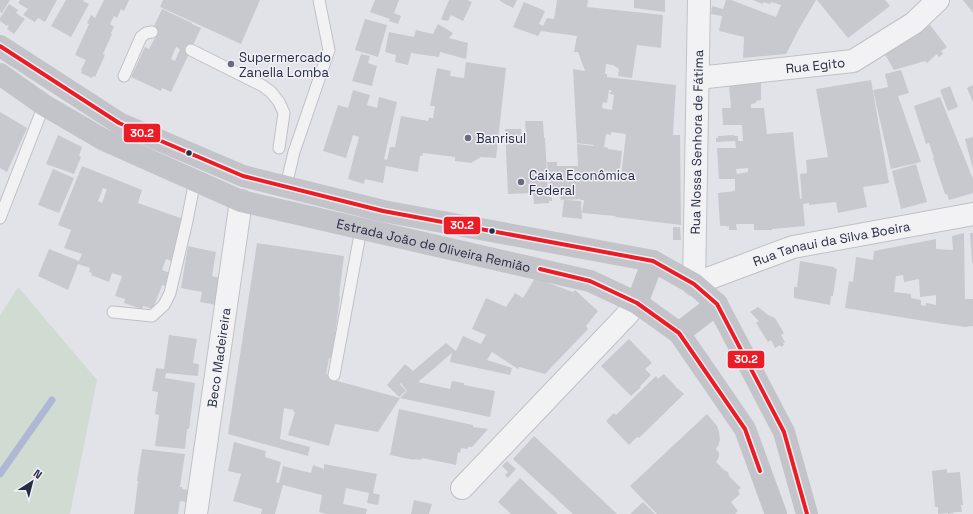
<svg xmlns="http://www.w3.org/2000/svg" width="973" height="514" viewBox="0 0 973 514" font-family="'Space Grotesk',sans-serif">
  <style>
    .green { fill: #d0dbd2 }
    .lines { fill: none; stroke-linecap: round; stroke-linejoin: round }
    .stream { stroke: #aeb8d5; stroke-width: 7 }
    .building { fill: #c8c9ce; fill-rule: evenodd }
    .service-casing { stroke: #c0c1c6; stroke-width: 13 }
    .minor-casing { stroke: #c0c1c6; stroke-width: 24 }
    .tertiary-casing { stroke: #c0c1c6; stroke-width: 24 }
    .service { stroke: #f2f2f4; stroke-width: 11 }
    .minor { stroke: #f2f2f4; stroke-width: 22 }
    .tertiary { stroke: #f2f2f4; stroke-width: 22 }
    .secondary { stroke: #c3c3ca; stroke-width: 22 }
    .bus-1-casing { stroke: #eff1f7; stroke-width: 7 }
    .bus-1 { stroke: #ed1c24; stroke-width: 4 }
    .poi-dot { fill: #686b7d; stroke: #eff1f7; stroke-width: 1.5 }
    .bus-dot { fill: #272b43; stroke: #eff1f7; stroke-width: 1.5 }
    .labels { text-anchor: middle; stroke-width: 3; stroke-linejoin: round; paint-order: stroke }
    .poi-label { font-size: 13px; fill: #272b43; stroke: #eff1f7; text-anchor: start }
    .street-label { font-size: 13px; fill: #272b43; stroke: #eff1f7 }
    .line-badge { stroke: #eff1f7; stroke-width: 1.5 }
    .badge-label { font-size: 11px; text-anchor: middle; font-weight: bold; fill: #fff }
  </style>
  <rect width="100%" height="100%" fill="#e2e3e8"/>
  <polygon class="green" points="18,287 97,380 70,514 0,514 0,316"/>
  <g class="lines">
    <polyline class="stream" points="0,474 52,400"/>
  </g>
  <g class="building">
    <polygon points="0,0 10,0 2,13 0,12"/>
    <polygon points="20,0 57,0 45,22 38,18 35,22 23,15 28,9 18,3"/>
    <polygon points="66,0 84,0 83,1 89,4 71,37 51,26"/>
    <polygon points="104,0 129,0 124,11 121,9 117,18 114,16 110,24 114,27 111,33 112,34 103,54 105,55 95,77 93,76 92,78 81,73 82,71 81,70 86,60 75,55 89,24 87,23 91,15 95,18"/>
    <polygon points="163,0 260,0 241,44 160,7"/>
    <polygon points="375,0 399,0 394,13 401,16 398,24 389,21 390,19 370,12"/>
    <polygon points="449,0 467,0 472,2 463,21 451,15 448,21 445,20 445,21 441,19"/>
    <polygon points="500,0 517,0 513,8 500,1"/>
    <path d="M557,0H588L587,7L663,15L661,48L637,45L632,78L618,76L619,69L613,65L606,64L605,74H607V77L676,85L673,135H680L681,225L616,217L615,216L582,213L584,200H581L580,199L561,200L560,196H550V198L552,197V201H549V203L534,204L533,193L508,194L505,129H521L522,138H526L525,121H543L544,138H545L548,192H550L547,162H557V166H578L577,144L593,146L594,145L577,143L573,69L585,71L578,52H574L577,36L541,31L538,36L513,27L524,2L545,11L539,24L543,26L547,18L554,19ZM609,90L612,91L611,92H610V94L614,95L612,110L602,108L603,102L607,103ZM611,132L626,134L621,177H619L622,151L608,149V148L604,147L606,134L611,135Z"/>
    <polygon points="634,0 665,0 665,12 634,8"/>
    <polygon points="726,0 731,0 776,17 781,5 771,2 770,4 763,2 763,4 753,0 816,0 800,27 786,54 743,58 744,37 719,31 722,16 711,14 712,6 723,9"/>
    <polygon points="817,0 885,0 890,6 848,38"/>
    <polygon points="963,0 973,0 973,13"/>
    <polygon points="9,4 18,10 16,13 25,19 14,34 7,29 9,26 7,25 7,26 0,21 0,18"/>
    <path d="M162,9L192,23V24L201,28L171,92L162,88L161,91L131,77L145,47L149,49L155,38L150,35ZM176,47L180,49L175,61L171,59Z"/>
    <polygon points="365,19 387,25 378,57 355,50"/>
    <polygon points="438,24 453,33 449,38 468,43 466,59 440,52 439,57 411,53 408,65 395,62 396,55 385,52 389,32 414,37 416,30 433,34"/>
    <polygon points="930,25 947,47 941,51 943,54 939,57 937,54 927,63 925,61 894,70 883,51 907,39 908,40"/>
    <polygon points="361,54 370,56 368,63 377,66 372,86 352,81"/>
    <polygon points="466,62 506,68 496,158 481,157 471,163 455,161 455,157 423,153 422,156 420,156 418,172 386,166 383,183 365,179 364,184 348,179 359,137 353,135 346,158 323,151 338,105 348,108 353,90 370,95 367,105 377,108 379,97 397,102 384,159 387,160 390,147 395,147 401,116 428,121 429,118 433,118 435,106 430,106 437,68 451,71 450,76 464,78"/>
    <polygon points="901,70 909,93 898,96 921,162 891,169 873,90 888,87 885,74"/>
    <path d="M871,80L889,183L863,187L867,207L838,213L836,202L809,205V203L803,204L805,226L772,229V230H754V224H736L737,230H729V226L727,227V226H720L718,193L735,191V179H719L717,148H736L735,141L716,142V138H718V136L734,135V136H738V141H743L742,125H723L722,108H731L729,84L761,83V100L756,101V103L751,104V108H764L767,134L793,132L800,199L802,198L800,174L807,173L806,160L828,157L816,89ZM748,168V172L737,174L736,169Z"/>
    <polygon points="973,85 973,102 967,88"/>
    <polygon points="950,86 958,107 948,111 940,90"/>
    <polygon points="940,97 973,179 973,193 949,200 947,194 945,194 933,158 934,158 929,143 926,144 914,106"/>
    <polygon points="0,112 27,128 7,172 0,168"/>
    <polygon points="58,135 82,147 79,156 81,157 74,174 46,164"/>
    <polygon points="973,137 973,169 965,139"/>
    <polygon points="916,164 927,202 901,209 892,171"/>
    <path d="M82,166L142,190L138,203L186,220L174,262L166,259L162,270L170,273L166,286L162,285L153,309L143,306L142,309L124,303L125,299L115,296L122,276L112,273L109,282L91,275L92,273L89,272L90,268L78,264L68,290L38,276L49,249L79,261L82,254L64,248L71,230L58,225ZM103,188L107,189L102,203L98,201Z"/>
    <polygon points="53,169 74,178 59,213 38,205"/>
    <polygon points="564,200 581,201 582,219 562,217"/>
    <polygon points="673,227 680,227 681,240 673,240"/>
    <path d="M964,233L965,299H973V326L965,327L937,323L845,308L849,281L853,282L856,257L873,260L874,251L936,239V249L953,250L952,236ZM903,275L904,282L919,279L920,297L936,295V305L926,303V306L921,305V300L911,298V294L894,292L896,276Z"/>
    <polygon points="970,233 973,233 973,263 972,263"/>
    <polygon points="257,243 344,256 339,296 340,297 332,358 329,358 326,374 329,374 329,379 330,380 330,379 400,398 378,432 335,424 329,446 288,435 295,412 293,412 294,410 284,408 280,439 310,447 308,456 228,434"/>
    <polygon points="188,246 216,252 212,276 220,278 216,305 200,302 202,292 181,288"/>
    <polygon points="800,261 834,267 834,268 837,269 833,296 831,296 830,305 794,298 794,287 797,287"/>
    <polygon points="535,278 573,292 575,290 598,311 586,326 588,329 545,374 519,367 518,369 492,352 487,360 512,368 510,375 450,362 452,353 418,382 450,389 452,381 464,383 464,385 495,391 490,417 400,398 407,391 401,383 400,384 406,391 399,397 387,385 405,364 413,371 446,343 456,351 463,336 481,344 486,335 472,329 486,298 506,307 515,293 523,298"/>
    <polygon points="758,307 768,315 775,318 784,333 781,335 785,342 783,343 784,345 781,347 780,345 775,348 771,340 768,342 756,323 759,321 750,312"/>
    <polygon points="169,335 197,339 193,363 199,364 198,376 166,373 165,378 195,383 189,429 187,429 185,449 155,446 159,415 155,414 158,392 152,391 156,368 164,369"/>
    <polygon points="629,339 652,363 645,369 651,375 640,386 641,387 631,396 601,366"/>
    <polygon points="664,374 677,388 684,394 639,438 637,437 629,445 606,421 614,413 616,415 656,376 658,379"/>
    <polygon points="399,409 473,425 473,427 488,429 472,447 468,447 467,449 461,448 460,453 458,452 456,465 422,458 421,460 414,459 414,460 390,455"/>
    <polygon points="707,414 717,426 719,432 720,440 718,446 716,449 719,453 719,457 716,462 724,470 728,472 729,476 741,488 738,490 740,494 731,502 738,511 735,514 657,514 630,486"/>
    <polygon points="534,436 564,464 617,514 573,514 513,459"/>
    <polygon points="234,442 266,451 265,457 281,462 276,482 279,483 283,466 311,473 313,465 324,469 324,464 377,474 373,493 380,495 378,505 367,503 369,493 346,488 343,504 367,509 366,514 326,514 319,512 322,495 283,485 275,514 261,514 262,509 233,501 241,474 228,471"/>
    <polygon points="142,449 185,454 180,487 182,487 182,489 188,490 186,502 180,501 178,514 134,514 138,481 137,481"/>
    <polygon points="507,461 516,469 508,478 505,475 508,472 502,466"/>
    <polygon points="947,469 947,473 960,472 963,505 961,505 962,512 953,512 954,513 948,514 948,513 938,514 938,507 935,507 932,471"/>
    <polygon points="520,478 558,514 511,514 498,502"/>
    <polygon points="414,500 432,504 429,514 411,514"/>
    <polygon points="643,502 655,514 630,514"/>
  </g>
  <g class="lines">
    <g class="service-casing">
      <g id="service">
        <polyline points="191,50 263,86 271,92 279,102 284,113 279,148"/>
        <polyline points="124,76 141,37 146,33 152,32"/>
        <polyline points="286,186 294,152 329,50 319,0"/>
        <polyline points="0,218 44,105"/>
        <polyline points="113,312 152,316 164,305 170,293 187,221 195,180"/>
        <polyline points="334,375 361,229"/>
      </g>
    </g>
    <g class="minor-casing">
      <g id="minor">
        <path id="s1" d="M698,78L853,61L914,23L938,0"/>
        <path id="s2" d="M694,284L699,0"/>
        <polyline points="462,488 625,317 637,303"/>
        <path id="s3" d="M196,514L241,201"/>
      </g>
    </g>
    <g class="tertiary-casing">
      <g id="tertiary">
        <path id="s4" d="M694,284L793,247L973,214"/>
      </g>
    </g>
    <use href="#service" class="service"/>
    <use href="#minor" class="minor"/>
    <use href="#tertiary" class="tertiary"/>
    <g class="secondary">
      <polyline points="0,46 119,123 243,176 383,211 653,261 694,284 717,304 784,432 807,514"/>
      <path id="s5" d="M0,74L44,105L104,140L241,201L590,281L637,303L679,333L745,429L776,514"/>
      <polyline points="637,303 653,261"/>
      <polyline points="679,333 717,304"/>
    </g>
    <g class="bus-1-casing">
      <g id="bus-1">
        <polyline points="0,46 119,123 243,176 383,211 653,261 694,284 717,304 784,432 807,514"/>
        <polyline points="540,269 590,281 637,303 679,333 745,429 760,471"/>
      </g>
    </g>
    <use href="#bus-1" class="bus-1"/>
  </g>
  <g class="poi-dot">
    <circle cx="231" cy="64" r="4"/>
    <circle cx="468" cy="138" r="4"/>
    <circle cx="521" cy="182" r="4"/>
  </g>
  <g class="bus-dot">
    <circle cx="189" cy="153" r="3.5"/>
    <circle cx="492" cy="231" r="3.5"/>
  </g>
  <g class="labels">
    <g class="poi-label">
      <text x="239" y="62">Supermercado<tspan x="239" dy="15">Zanella Lomba</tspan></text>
      <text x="476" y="143">Banrisul</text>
      <text x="529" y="180">Caixa Econômica<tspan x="529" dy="15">Federal</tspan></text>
    </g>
    <g class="street-label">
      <text dy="5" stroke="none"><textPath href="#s1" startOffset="118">Rua Egito</textPath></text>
      <text dy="5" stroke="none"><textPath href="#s2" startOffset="142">Rua Nossa Senhora de Fátima</textPath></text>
      <text dy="5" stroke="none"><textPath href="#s4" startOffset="144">Rua Tanaui da Silva Boeira</textPath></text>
      <text dy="5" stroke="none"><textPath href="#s5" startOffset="471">Estrada João de Oliveira Remião</textPath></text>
      <text dy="5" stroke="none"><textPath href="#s3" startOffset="158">Beco Madeireira</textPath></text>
    </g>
  </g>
  <g class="line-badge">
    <rect x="123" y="123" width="38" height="20" rx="4" fill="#ed1c24"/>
    <rect x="443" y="216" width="38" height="19" rx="4" fill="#ed1c24"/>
    <rect x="727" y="350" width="38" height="19" rx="4" fill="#ed1c24"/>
  </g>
  <g class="badge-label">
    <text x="142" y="137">30.2</text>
    <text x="462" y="229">30.2</text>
    <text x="746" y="363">30.2</text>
  </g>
  <g transform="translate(32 482) rotate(36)" stroke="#eff1f7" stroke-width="3" paint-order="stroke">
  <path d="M0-3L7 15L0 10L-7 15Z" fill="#272b43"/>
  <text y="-6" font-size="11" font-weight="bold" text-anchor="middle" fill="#272b43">N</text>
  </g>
</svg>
